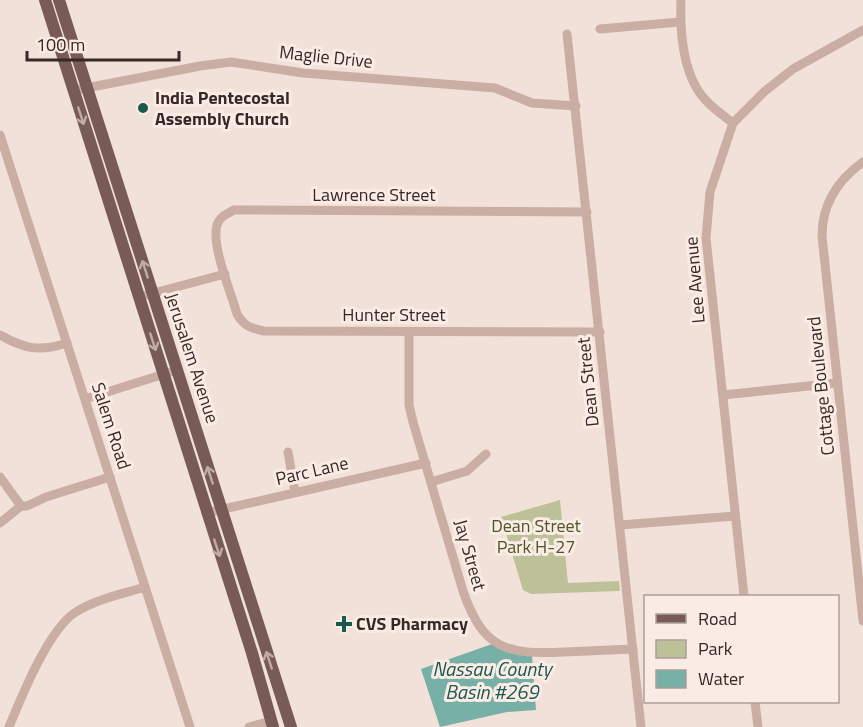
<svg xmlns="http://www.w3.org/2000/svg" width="863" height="727" viewBox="0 0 863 727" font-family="'Titillium Web',sans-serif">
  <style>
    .green { fill: #bcc198 }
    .water { fill: #77b0a7 }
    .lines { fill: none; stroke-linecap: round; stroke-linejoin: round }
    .minor { stroke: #caaea4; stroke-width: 9 }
    .major { stroke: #785b57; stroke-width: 12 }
    .oneway { stroke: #c0aba5 }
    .poi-dot { fill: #1a5850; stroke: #faece5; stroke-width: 2 }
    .labels { text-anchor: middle; stroke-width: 6; stroke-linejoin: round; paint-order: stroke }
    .street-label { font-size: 18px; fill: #362826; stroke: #faece5 }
    .poi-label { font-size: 18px; font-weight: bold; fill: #362826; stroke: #faece5; text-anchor: start }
    .park-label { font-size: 18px; fill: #4d5529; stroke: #faece5 }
    .water-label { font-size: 20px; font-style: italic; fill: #1a5850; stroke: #faece5 }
  </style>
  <rect width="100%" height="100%" fill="#f2e1d9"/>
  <polygon class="green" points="560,500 568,583 619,581 620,591 531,594 523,590 501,517"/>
  <polygon class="water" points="495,643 532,655 536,710 507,712 440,727 421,669"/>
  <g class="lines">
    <g class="minor">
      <path d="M681,0C680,28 682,62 696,87C704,102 720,113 733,123"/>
      <polyline points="600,29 680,22"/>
      <polyline points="567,34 641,727"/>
      <polyline points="81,89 200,66 231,62 303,73 495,88 532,103 576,106"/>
      <polyline points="0,135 190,727"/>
      <path d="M863,162C838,180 822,204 822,236L863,621"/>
      <path d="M587,212L234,210C227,214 219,217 217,225C211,246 231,292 237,314C244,326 250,328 264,331L600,332"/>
      <polyline points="146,295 225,274"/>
      <path d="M409,332V405L413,422L463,591C483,649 506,655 564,652C587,651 610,650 633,649"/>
      <path d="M0,335C25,349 39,352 67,343"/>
      <polyline points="723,395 837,383"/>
      <polyline points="85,399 177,370"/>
      <polyline points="288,452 295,492"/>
      <polyline points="0,477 21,506"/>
      <polyline points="431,482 467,471 486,454"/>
      <polyline points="206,513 426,463"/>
      <polyline points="0,523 21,506 27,506 46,497 110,477"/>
      <polyline points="620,525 735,516"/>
      <polyline points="744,596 706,238 710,192 733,123 765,91 793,69 863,30"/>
      <polyline points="755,702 758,727"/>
      <path d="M9,727C21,698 49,628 76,612C96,599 122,594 145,587"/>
      <polyline points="249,727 271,721"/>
    </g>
    <g class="major">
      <polyline points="45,0 252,653 273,727"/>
      <polyline points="59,0 291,727"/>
    </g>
  </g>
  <defs><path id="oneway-shaft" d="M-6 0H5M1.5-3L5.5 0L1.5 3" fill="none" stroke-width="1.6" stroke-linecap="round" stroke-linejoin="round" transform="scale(1.5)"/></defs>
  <g class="oneway">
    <use href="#oneway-shaft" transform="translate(81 116) rotate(72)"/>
    <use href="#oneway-shaft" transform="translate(145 269) rotate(-108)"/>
    <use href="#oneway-shaft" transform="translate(153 342) rotate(72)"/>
    <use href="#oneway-shaft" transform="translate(210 475) rotate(-108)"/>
    <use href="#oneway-shaft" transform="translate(217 548) rotate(72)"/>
    <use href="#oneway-shaft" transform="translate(269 660) rotate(-108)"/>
  </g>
  <g class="poi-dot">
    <circle cx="143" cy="108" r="6"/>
    <path d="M341 615h6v6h6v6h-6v6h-6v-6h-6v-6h6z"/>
  </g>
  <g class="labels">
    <g class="street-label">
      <text transform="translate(326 57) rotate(6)" y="6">Maglie Drive</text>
      <text x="374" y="201">Lawrence Street</text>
      <text transform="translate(695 280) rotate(-95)" y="6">Lee Avenue</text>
      <text x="394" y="321">Hunter Street</text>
      <text transform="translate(192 358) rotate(72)" y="6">Jerusalem Avenue</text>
      <text transform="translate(588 382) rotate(-96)" y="6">Dean Street</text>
      <text transform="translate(821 386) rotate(-96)" y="6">Cottage Boulevard</text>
      <text transform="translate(111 426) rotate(72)" y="6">Salem Road</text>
      <text transform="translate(312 471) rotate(-13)" y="6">Parc Lane</text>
      <text transform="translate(470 555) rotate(74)" y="6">Jay Street</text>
    </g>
    <g class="poi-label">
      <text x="155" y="104">India Pentecostal<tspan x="155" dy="21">Assembly Church</tspan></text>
      <text x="356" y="630">CVS Pharmacy</text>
    </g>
    <g class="park-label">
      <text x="536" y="532">Dean Street<tspan x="536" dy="21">Park H-27</tspan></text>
    </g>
    <g class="water-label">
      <text x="492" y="676">Nassau County<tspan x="492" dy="23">Basin #269</tspan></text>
    </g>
  </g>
  <rect x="644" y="595" width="195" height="108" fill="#faece5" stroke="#ac9e99" stroke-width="1.5"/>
  <rect x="656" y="614" width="30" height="9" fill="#785b57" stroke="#ac9e99" stroke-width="1.5"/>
  <text x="698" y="625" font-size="18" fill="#362826">Road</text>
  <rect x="656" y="640" width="30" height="18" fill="#bcc198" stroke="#ac9e99" stroke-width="1.5"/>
  <text x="698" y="655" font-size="18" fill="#362826">Park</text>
  <rect x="656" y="670" width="30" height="18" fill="#77b0a7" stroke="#ac9e99" stroke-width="1.5"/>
  <text x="698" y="685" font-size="18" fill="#362826">Water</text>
  <path d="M27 51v9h152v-9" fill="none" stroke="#362826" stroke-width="3"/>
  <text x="36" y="51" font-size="18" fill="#362826" stroke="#faece5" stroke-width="4.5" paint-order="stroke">100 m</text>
</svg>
